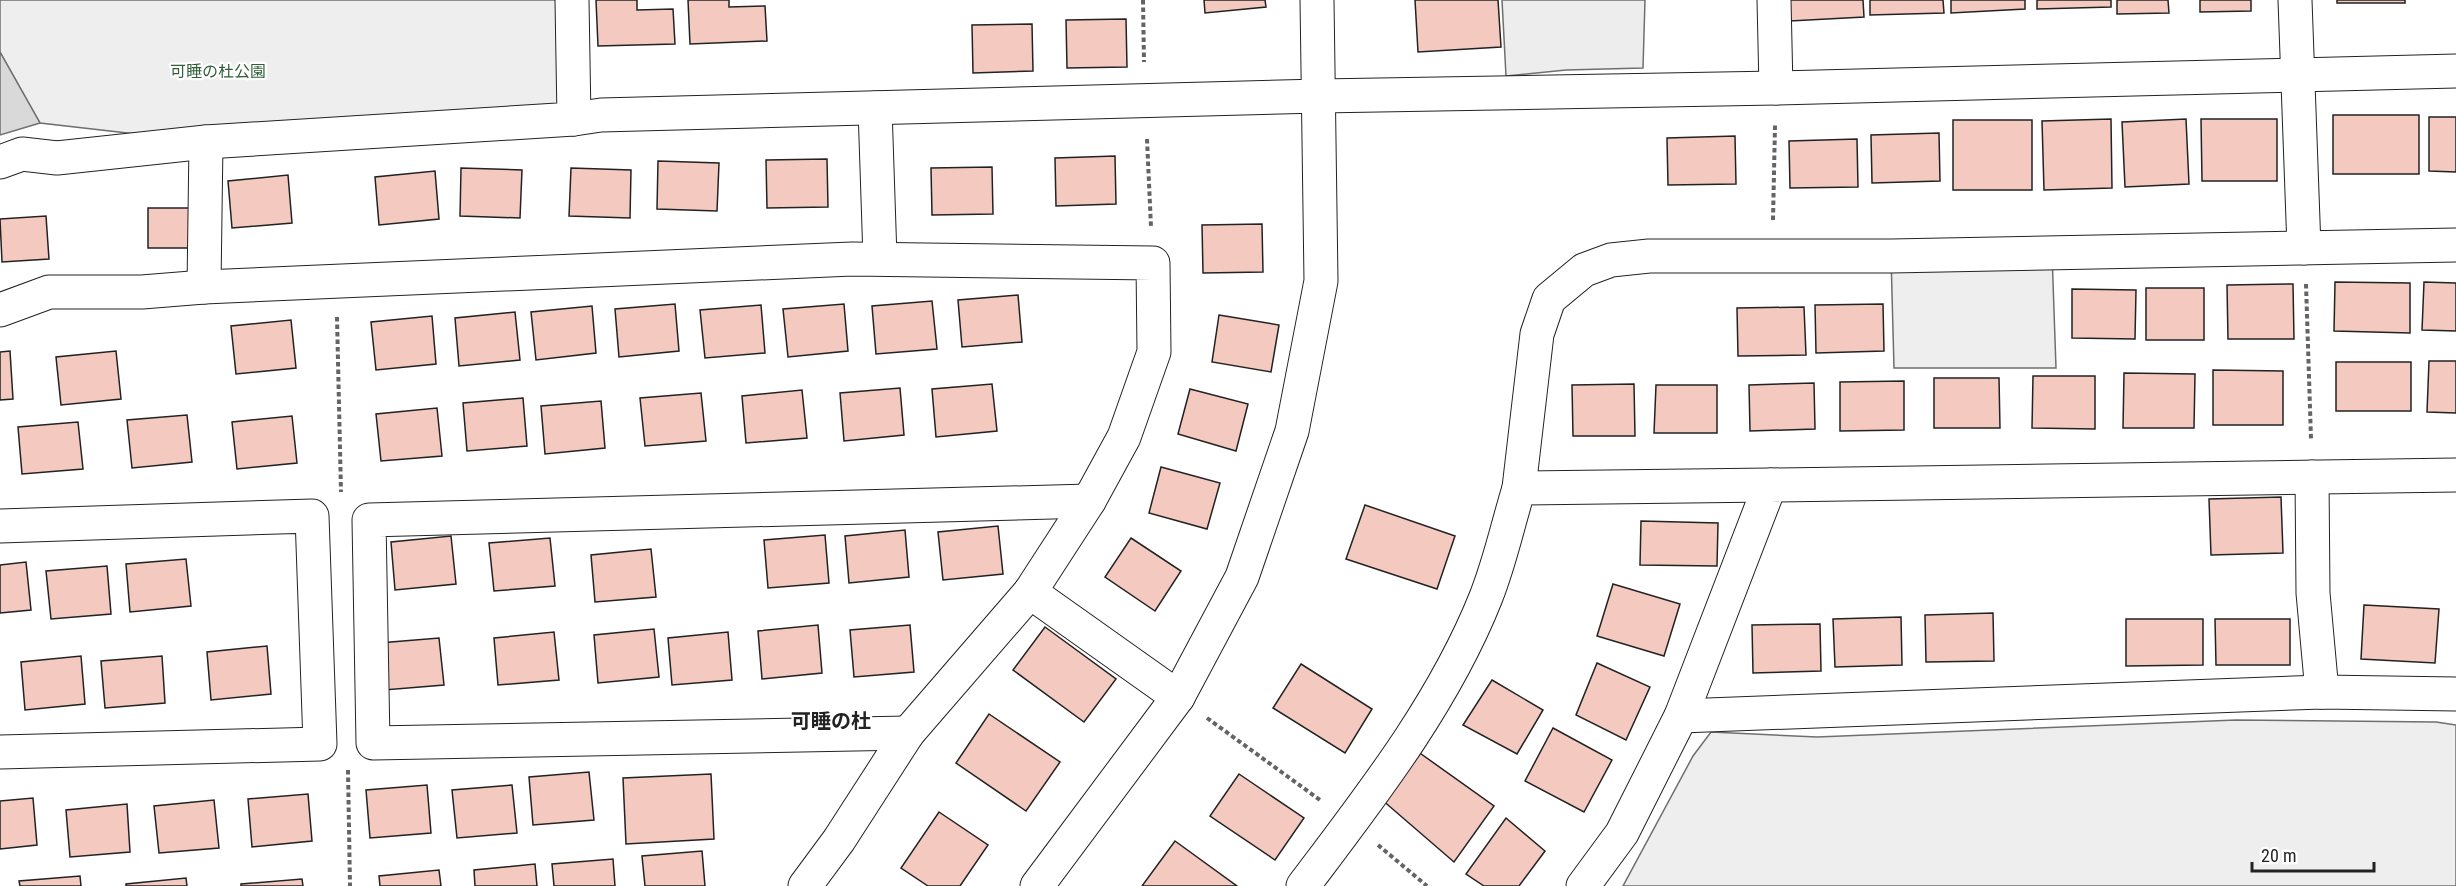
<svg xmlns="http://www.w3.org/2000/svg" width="2456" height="886" viewBox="0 0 2456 886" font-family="'Roboto Condensed','Noto Sans JP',sans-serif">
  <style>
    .green { fill: #eee; stroke: #6f6f6f; stroke-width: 1.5 }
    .parking { fill: #ededed; stroke: #6f6f6f; stroke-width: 1.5 }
    .water { fill: #d9d9d9; stroke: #6f6f6f; stroke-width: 1.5 }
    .building { fill: #f3c9c0; stroke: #222; stroke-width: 1.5 }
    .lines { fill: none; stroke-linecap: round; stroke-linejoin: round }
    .minor-casing { stroke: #222; stroke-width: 35 }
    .tertiary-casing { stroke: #222; stroke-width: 35 }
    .path { stroke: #646464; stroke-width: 4; stroke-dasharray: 4.5 3; stroke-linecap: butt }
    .minor { stroke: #fff; stroke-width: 33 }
    .tertiary { stroke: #fff; stroke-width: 33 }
    .labels { text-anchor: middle; stroke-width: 4.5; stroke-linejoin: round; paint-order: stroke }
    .park-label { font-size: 16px; fill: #2f5e38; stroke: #fff }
    .quarter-label { font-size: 20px; font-weight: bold; fill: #222; stroke: #fff }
  </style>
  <rect width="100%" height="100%" fill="#fff"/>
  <g class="green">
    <polygon points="0,0 572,0 574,119 206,142 40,123 0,52"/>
    <polygon points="2052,253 2056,368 1894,368 1891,256"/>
    <polygon points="2236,720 2436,722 2456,725 2456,886 1623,886 1693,756 1711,732 1817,737"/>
  </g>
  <polygon class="parking" points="1502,0 1645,0 1643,68 1566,70 1506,76"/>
  <polygon class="water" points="0,52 40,123 0,135"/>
  <g class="building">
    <polygon points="596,0 637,0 637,10 673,9 675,44 598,46"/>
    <polygon points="688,0 729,0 729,7 765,6 767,41 690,44"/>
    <polygon points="1204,0 1265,0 1266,7 1205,13"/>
    <polygon points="1415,0 1498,0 1501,47 1418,52"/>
    <polygon points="1789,0 1863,0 1864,17 1790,21"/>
    <polygon points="1870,0 1943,0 1944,13 1870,15"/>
    <polygon points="1951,0 2025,0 2025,9 1951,13"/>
    <polygon points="2037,0 2111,0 2111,7 2037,9"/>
    <polygon points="2117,0 2168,0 2169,13 2117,14"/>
    <polygon points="2200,0 2251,0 2251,11 2200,12"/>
    <rect x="2337" y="0" width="68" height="3"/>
    <polygon points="1126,19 1127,67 1067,68 1066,20"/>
    <polygon points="1032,24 1033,71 973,73 972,25"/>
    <rect x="2333" y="115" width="86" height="59"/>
    <polygon points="2429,117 2456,117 2456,172 2429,171"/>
    <polygon points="2111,119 2112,188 2044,190 2042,121"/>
    <polygon points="2186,119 2189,184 2125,187 2122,122"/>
    <polygon points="2201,119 2277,119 2277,181 2202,181"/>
    <rect x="1953" y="120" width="79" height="70"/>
    <polygon points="1939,133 1940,181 1872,183 1871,135"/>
    <polygon points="1735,136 1736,184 1668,185 1667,138"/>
    <polygon points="1857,139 1858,187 1790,188 1789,141"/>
    <polygon points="1115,156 1116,204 1056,206 1055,158"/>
    <polygon points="827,159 828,207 767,208 766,160"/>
    <polygon points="658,161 719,163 717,211 657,209"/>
    <polygon points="992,167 993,214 932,215 931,168"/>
    <polygon points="461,168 522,170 520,218 460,216"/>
    <polygon points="571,168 631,170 630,218 569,216"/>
    <polygon points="435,171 439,219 379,225 375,177"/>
    <polygon points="288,175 292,223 232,228 228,181"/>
    <polygon points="148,208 192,208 193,248 148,248"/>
    <polygon points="46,216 49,259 2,262 0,219"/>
    <polygon points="1262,224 1263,272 1203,273 1202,225"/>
    <polygon points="2335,282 2410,283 2410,333 2334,331"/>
    <polygon points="2424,282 2456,283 2456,331 2422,330"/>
    <polygon points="2293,284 2294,339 2228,339 2227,285"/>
    <rect x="2146" y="288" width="58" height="52"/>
    <polygon points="2072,289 2136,290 2135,339 2072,338"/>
    <polygon points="1018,295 1022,342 962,347 958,300"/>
    <polygon points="932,301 937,349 876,354 872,306"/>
    <polygon points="675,304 679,351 619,357 615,309"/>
    <polygon points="844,304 848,351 788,357 783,309"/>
    <polygon points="1883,304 1884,351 1816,353 1815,305"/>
    <polygon points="761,305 765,353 705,358 700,310"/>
    <polygon points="592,306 596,353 536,360 531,312"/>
    <polygon points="1804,307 1806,355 1738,356 1737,308"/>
    <polygon points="515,312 520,360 459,366 455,318"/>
    <polygon points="1219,315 1279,325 1271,372 1212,362"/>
    <polygon points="432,316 436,364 376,370 371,322"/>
    <polygon points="291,320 296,368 236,374 231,326"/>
    <polygon points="10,351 13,399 0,400 0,352"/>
    <polygon points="116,351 121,399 61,405 56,357"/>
    <polygon points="2429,361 2456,361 2456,413 2427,412"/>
    <rect x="2336" y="362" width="75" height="49"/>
    <polygon points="2213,370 2283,371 2283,425 2213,425"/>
    <polygon points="2124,373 2195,374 2194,428 2123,428"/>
    <polygon points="2033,376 2095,376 2095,429 2032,428"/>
    <polygon points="1934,378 1999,378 2000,428 1934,428"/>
    <polygon points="1904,381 1904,430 1840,431 1840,382"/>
    <polygon points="1814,383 1815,429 1750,431 1749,385"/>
    <polygon points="992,384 997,431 936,437 932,389"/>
    <polygon points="1634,384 1635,436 1573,436 1572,385"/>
    <polygon points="1656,385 1717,385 1717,433 1654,433"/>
    <polygon points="900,388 904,435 844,441 840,393"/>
    <polygon points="1190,389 1248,404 1236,451 1178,434"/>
    <polygon points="802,390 807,438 746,443 742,396"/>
    <polygon points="701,393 706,441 645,446 640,398"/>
    <polygon points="523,398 527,446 467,451 463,403"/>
    <polygon points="601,401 605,448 545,454 541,406"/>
    <polygon points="437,408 442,456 381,461 376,414"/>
    <polygon points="187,415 192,462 132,468 127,420"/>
    <polygon points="292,416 297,463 237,469 232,422"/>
    <polygon points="78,422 83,469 22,474 18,427"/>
    <polygon points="1161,467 1220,483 1207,529 1149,513"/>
    <polygon points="2281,497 2283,553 2211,555 2209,499"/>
    <polygon points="1365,505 1455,536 1437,589 1346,559"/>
    <polygon points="1641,521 1718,523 1717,566 1640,565"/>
    <polygon points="998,526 1003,574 943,580 938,532"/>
    <polygon points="905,530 909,577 849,583 845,536"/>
    <polygon points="825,535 829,583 768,588 764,540"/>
    <polygon points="451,536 456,584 395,590 391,542"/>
    <polygon points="550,538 555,586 494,591 489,543"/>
    <polygon points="1131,538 1181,571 1155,611 1105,577"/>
    <polygon points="651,549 656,597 595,602 591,555"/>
    <polygon points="186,559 191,606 130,612 126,564"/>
    <polygon points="26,562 31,610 0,613 0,565"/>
    <polygon points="107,566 111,614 51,619 46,571"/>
    <polygon points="1613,584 1680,604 1664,656 1597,636"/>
    <polygon points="2364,605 2439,609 2435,663 2361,659"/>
    <polygon points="1993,613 1994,661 1926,662 1925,615"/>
    <polygon points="1901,617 1902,665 1835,667 1833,619"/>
    <polygon points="2126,619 2203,619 2203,665 2126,666"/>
    <polygon points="2215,619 2290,619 2290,665 2216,665"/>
    <polygon points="1820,624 1821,671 1753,673 1752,625"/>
    <polygon points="818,625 822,673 762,679 758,631"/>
    <polygon points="910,625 914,672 854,677 850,630"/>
    <polygon points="1045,627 1116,679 1084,722 1013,670"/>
    <polygon points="654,629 659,677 598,683 594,635"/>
    <polygon points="554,632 559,680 498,685 494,638"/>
    <polygon points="728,632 732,680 672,685 668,638"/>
    <polygon points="439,638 444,685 384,690 379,643"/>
    <polygon points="267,646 271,694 211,700 207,652"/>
    <polygon points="81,656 85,704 25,710 21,662"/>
    <polygon points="162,656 165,703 105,708 101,661"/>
    <polygon points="1597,663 1650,687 1626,740 1576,715"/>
    <polygon points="1301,664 1372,709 1345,753 1273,708"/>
    <polygon points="1492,680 1543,710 1517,754 1463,725"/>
    <polygon points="989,714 1060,762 1026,811 956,763"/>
    <polygon points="1553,728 1612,760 1584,812 1525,781"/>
    <polygon points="1417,751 1494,806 1454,862 1381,799"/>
    <polygon points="589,772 594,820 533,825 529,777"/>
    <polygon points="711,774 714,839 626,844 623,778"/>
    <polygon points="1239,774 1304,818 1275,860 1210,816"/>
    <polygon points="427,785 431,833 370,838 366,790"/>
    <polygon points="512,785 517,833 457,838 452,790"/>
    <polygon points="308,794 312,841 252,847 248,799"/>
    <polygon points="33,798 37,845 0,849 0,801"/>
    <polygon points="214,800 219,848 159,853 154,806"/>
    <polygon points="127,804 130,852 70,857 66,810"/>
    <polygon points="939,812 988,845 960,886 928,886 901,868"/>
    <polygon points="1506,818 1545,851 1519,886 1484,886 1466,874"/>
    <polygon points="1175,841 1237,886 1142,886"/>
    <polygon points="702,851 705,886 645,886 642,856"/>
    <polygon points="613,859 615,886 554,886 552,864"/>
    <polygon points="535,864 537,886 475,886 474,870"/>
    <polygon points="439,870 441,886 380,886 379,876"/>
    <polygon points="80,876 81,886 20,886 19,881"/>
    <polygon points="186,878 187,886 126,886 126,884"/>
    <polygon points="302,879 303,886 241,886 241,884"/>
  </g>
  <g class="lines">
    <g class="minor-casing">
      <g id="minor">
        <polyline points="1774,0 1776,88"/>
        <polyline points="2295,0 2304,248"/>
        <polyline points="875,108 880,258"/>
        <polyline points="0,162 22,154 57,158 206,142 574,119 572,0"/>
        <polyline points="204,287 206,142"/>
        <polyline points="0,310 49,292 142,292 204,287 852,259 1153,263 1154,352 1124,437 1089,501 1030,592 908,733 839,840 805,886"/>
        <polyline points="2312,477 2313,593 2322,692"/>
        <polyline points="1519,488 1537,334 1549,299 1584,270 1611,260 1649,256 1891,256 2456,245"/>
        <polyline points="0,526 312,516 320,744 0,752"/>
        <polyline points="1030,592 1178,697"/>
        <polyline points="1681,716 2322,692 2456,694"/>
        <polyline points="908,733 373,743 369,520 1089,501"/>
        <path d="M1303,886C1371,796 1444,703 1486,597C1500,562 1508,524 1519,488L1770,485"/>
        <polyline points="1583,886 1622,833 1681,716 1770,485 2456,475"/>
      </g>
    </g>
    <g class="tertiary-casing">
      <g id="tertiary">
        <polyline points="574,119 601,115 1320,96 1776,88 2456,71"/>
        <polyline points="1037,886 1178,697 1242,577 1292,431 1321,281 1317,0"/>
      </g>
    </g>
    <g class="path">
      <polyline points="1143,0 1144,62"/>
      <polyline points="1147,139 1151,227"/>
      <polyline points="1773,220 1775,125"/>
      <polyline points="2306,284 2311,439"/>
      <polyline points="337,317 341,492"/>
      <polyline points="1207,718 1320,800"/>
      <polyline points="348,770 350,886"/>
      <polyline points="1378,845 1427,886"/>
    </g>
    <use href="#minor" class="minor"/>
    <use href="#tertiary" class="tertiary"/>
  </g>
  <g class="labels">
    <g class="park-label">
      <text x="218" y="77">可睡の杜公園</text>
    </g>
    <g class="quarter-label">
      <text x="831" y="728">可睡の杜</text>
    </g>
  </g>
  <path d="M2252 862v9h122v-9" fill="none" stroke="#222222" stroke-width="3"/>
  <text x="2261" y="862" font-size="18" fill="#222222" stroke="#ffffff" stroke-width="4.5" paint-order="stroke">20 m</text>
</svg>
